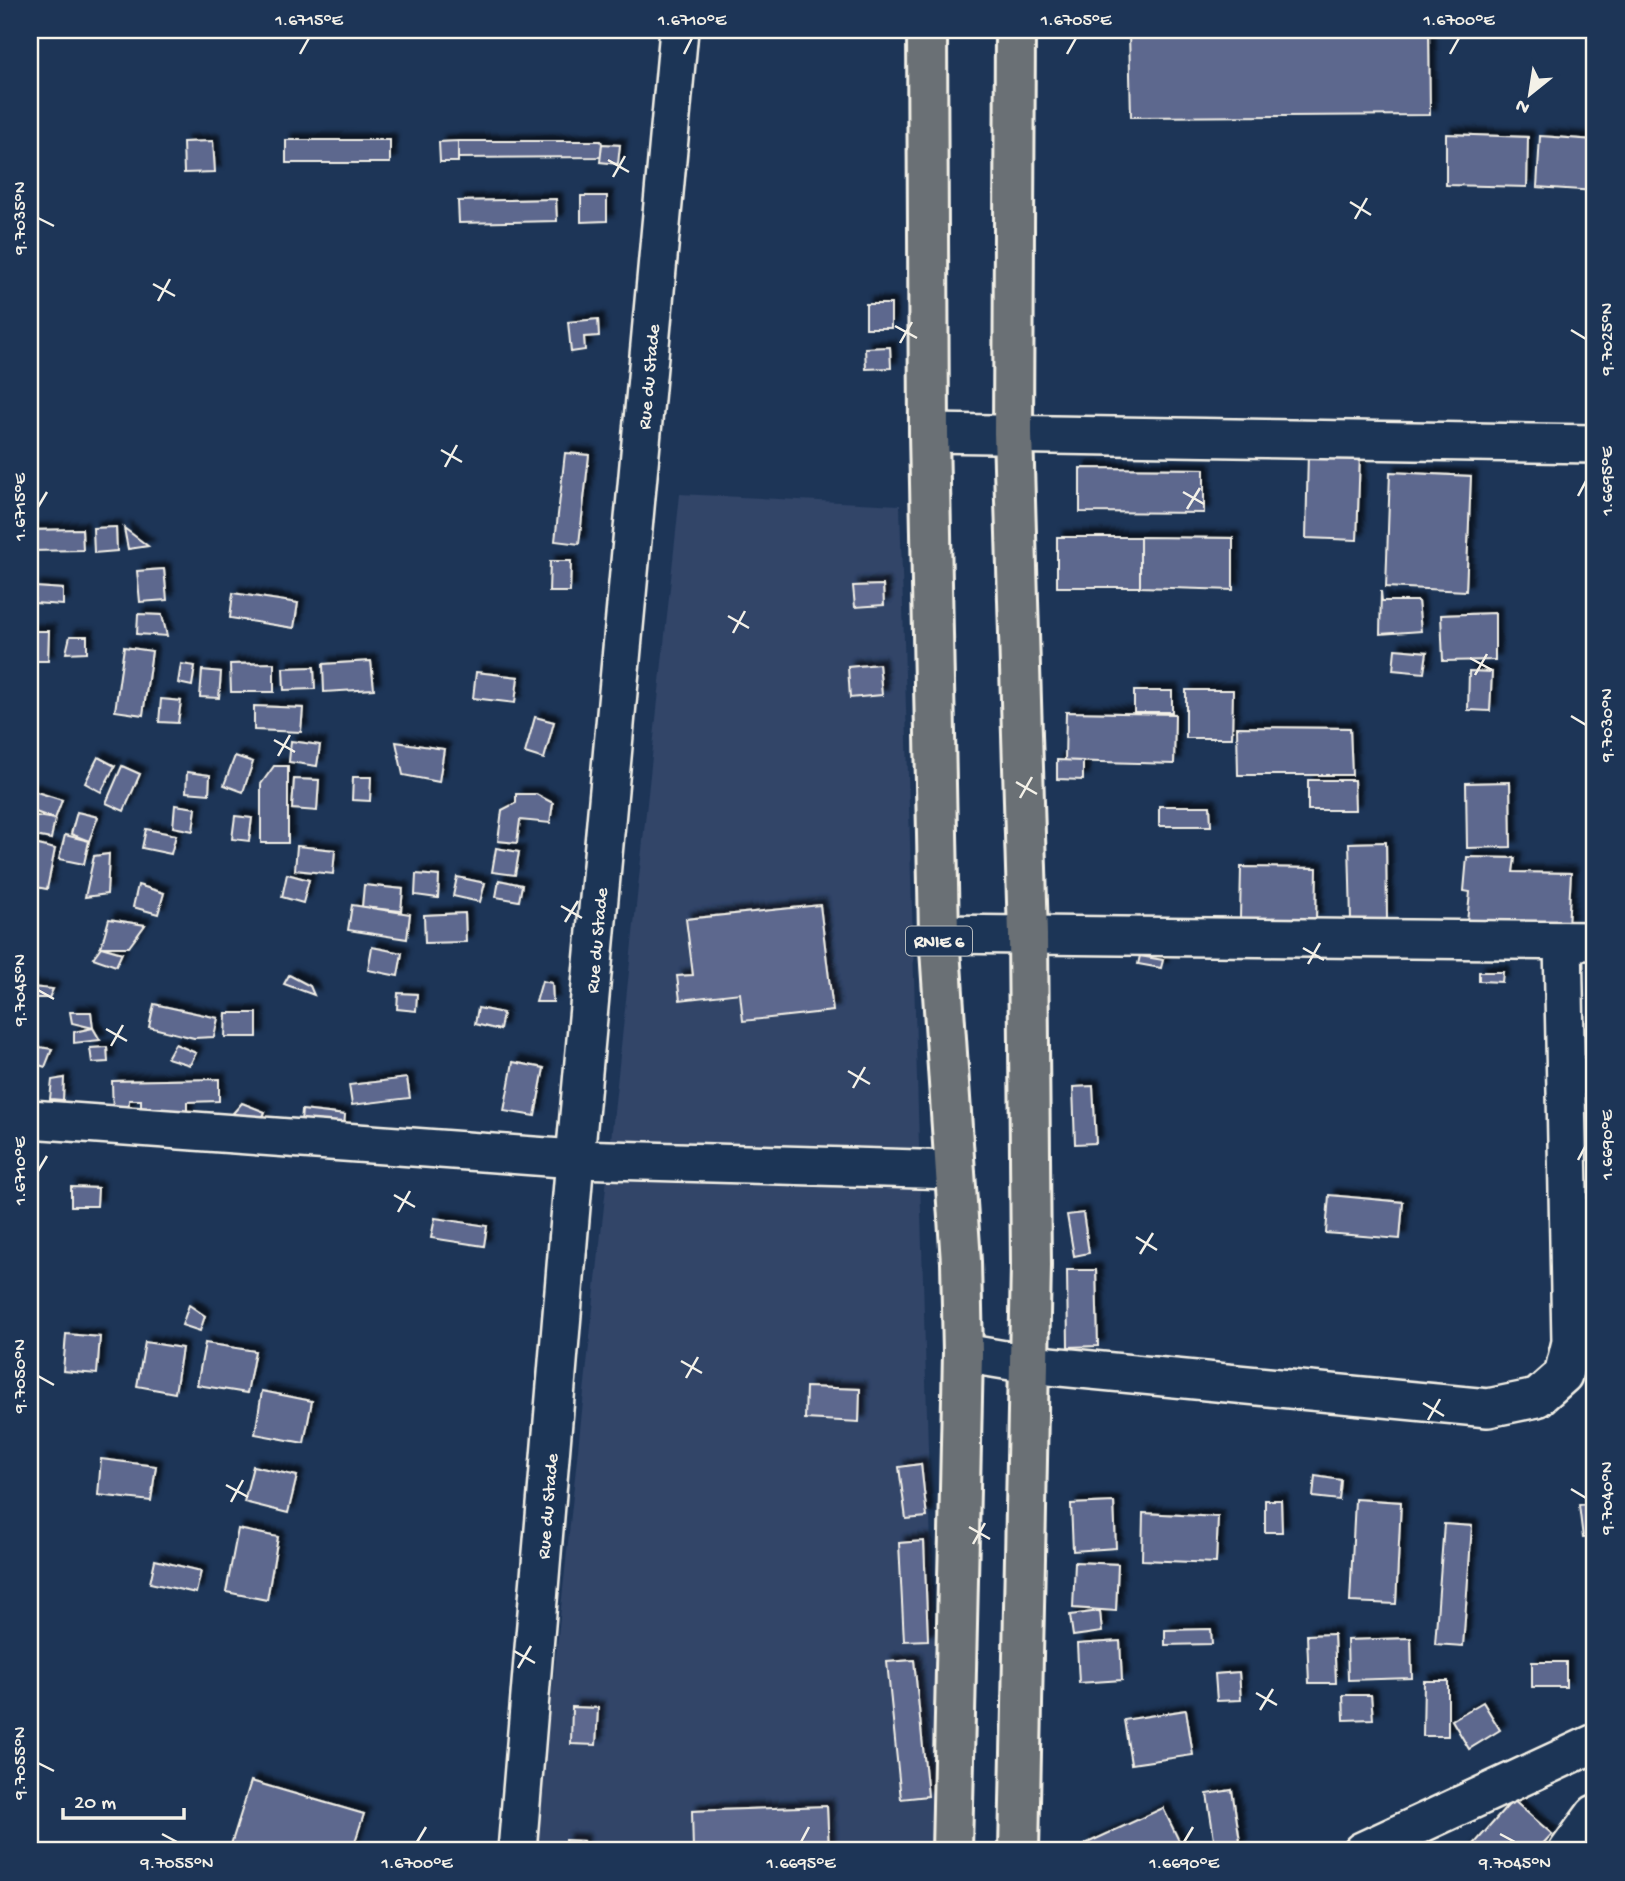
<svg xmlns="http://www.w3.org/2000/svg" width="1625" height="1881" viewBox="0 0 1625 1881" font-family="'Gochi Hand',sans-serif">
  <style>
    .built { fill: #304468 }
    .building { fill: #5d678e; stroke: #f4f1e8; stroke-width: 2; filter: url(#shadow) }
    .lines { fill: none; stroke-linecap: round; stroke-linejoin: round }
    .minor-casing { stroke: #f4f1e8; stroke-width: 42 }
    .primary-casing { stroke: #f4f1e8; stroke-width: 44 }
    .minor { stroke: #1d3557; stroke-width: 37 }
    .primary { stroke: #6a7074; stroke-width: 38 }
    .ticks { fill: none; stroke: #f4f1e8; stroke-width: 2.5 }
    .labels { text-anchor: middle; stroke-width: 5; stroke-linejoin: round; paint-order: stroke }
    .shield { fill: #1d3557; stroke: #b4b9bc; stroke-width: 2 }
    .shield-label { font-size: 18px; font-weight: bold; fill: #f4f1e8 }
    .street-label { font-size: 19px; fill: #f4f1e8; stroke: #1d3557 }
    .neatline { fill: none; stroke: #f4f1e8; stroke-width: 2.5 }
    .ticks-label { font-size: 18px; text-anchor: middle; fill: #f4f1e8 }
  </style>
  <defs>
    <filter id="shadow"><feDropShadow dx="6" dy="-6" stdDeviation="2" flood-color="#0009"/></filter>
  </defs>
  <rect width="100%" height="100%" fill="#1d3557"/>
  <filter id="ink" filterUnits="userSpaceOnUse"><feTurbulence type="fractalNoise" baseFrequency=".0143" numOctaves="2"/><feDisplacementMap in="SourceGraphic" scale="14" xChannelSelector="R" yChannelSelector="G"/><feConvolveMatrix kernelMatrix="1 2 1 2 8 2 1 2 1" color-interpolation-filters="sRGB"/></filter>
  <g filter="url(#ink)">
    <polygon class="built" points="680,494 900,505 940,1851 535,1851"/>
    <g class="building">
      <polygon points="1374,30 1429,30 1430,115 1131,117 1129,32"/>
      <polygon points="1446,134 1528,137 1527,187 1446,185"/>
      <polygon points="1540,136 1595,140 1595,191 1537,187"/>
      <rect x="286" y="140" width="104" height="23"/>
      <polygon points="213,141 215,172 184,173 183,142"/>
      <polygon points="458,141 458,162 440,162 439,142"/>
      <polygon points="458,141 601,141 602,144 601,157 458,158"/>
      <polygon points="602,144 620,145 618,164 600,162"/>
      <polygon points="581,196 607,196 607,221 581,222"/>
      <polygon points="556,199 557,221 459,223 458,201"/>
      <rect x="866" y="304" width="25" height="24"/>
      <polygon points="598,319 599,336 584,337 585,350 571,352 568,322"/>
      <polygon points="890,347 891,368 866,369 865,348"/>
      <polygon points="1308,452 1360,454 1357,540 1306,538"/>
      <polygon points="565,453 589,455 579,544 555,541"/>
      <polygon points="1080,468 1204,469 1204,513 1080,512"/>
      <polygon points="1390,472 1471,476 1466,591 1386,587"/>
      <polygon points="116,527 117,551 94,553 93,528"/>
      <polygon points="124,528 148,546 128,549"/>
      <polygon points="82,529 83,550 31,551 30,530"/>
      <rect x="1057" y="537" width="83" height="50"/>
      <polygon points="1140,537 1233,538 1233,590 1140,587"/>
      <polygon points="550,561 571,561 570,592 549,592"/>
      <polygon points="164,569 167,600 140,602 137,571"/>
      <polygon points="883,585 884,605 855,607 853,586"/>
      <polygon points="35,587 63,589 63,605 34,603"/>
      <polygon points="1381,591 1382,601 1418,601 1421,631 1380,634"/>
      <polygon points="233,593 298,603 294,628 230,618"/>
      <polygon points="1495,613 1495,660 1443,661 1441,615"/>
      <polygon points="138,614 162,615 167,636 137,634"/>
      <polygon points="30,631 49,631 48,661 30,661"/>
      <polygon points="70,636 87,636 87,652 66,653"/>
      <polygon points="124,647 152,651 143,715 115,711"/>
      <polygon points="1395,649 1427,652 1424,673 1393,670"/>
      <polygon points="371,661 374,689 324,692 323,664"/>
      <polygon points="274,663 274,692 231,692 230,664"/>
      <polygon points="181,664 195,666 192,686 178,683"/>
      <polygon points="879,664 882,695 850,698 848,667"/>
      <polygon points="314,667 315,689 284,690 283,668"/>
      <polygon points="202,670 221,672 219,698 200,697"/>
      <polygon points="1469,671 1492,672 1490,711 1468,710"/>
      <polygon points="476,672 518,677 515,703 473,698"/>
      <polygon points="1186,690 1233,690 1232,738 1186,738"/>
      <rect x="1134" y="691" width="38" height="21"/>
      <polygon points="161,699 181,701 178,723 159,722"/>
      <polygon points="254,706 303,708 301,732 254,730"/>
      <polygon points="1066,712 1175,714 1174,764 1065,761"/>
      <polygon points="535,717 554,722 544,759 525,753"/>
      <polygon points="1237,727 1350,728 1352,775 1238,775"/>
      <polygon points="291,741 320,745 317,766 289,762"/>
      <polygon points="396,742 444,749 439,782 403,775"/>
      <polygon points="235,756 253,762 243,792 224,785"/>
      <polygon points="98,757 115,766 101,792 85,783"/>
      <polygon points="1057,760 1083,761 1083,780 1057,779"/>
      <polygon points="122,766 140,774 124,811 106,803"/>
      <polygon points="274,766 288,766 288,843 261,843 261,784"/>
      <polygon points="187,772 210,775 209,794 186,792"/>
      <polygon points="353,777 371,777 370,801 352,800"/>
      <polygon points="294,779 319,780 317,811 292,809"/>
      <polygon points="1308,780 1354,780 1355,810 1308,810"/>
      <polygon points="1510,782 1511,847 1467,848 1466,783"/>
      <polygon points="30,790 62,800 55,819 30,810"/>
      <polygon points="516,794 536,794 553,803 550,823 520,820 517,843 498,841 502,810 516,803"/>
      <polygon points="175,805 196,808 193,831 173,827"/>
      <polygon points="1159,806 1210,806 1211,826 1159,826"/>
      <polygon points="77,812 98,817 89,841 71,834"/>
      <polygon points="30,815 55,819 51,839 30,835"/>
      <polygon points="235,816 252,818 249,841 232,839"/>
      <polygon points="146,829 176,835 171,854 142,848"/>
      <polygon points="65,835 89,841 84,864 59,859"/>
      <polygon points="1386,842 1387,919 1351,920 1349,843"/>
      <polygon points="30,843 55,849 47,889 30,886"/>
      <polygon points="297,846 335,850 333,874 295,870"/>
      <polygon points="496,848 519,852 515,875 492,872"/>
      <polygon points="109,854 107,894 85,897 94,856"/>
      <polygon points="1467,857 1515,858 1513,872 1571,873 1568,926 1467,922 1470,892 1464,891"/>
      <polygon points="1241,867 1317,868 1316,919 1240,918"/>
      <polygon points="287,874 309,880 303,903 282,897"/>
      <polygon points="416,874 439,876 438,898 415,895"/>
      <polygon points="457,877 485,883 480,902 453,896"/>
      <polygon points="499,880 522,885 519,901 496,897"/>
      <polygon points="138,885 164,893 158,914 133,907"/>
      <polygon points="364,885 403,889 401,911 362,907"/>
      <polygon points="352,905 410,914 407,939 348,930"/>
      <polygon points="820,905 833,1011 743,1021 740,993 680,1000 677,976 693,975 686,919"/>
      <polygon points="465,913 466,942 425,943 424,915"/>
      <polygon points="109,919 145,925 129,947 101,947"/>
      <polygon points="101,947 122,953 116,966 93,958"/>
      <polygon points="372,947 402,953 398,976 368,970"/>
      <polygon points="1140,956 1163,960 1161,968 1138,964"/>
      <polygon points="1479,972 1503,972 1502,982 1479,981"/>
      <polygon points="289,975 310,986 314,995 284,984"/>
      <polygon points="542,981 552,983 553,1002 536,1002"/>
      <polygon points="30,987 53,989 49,998 30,998"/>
      <polygon points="398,993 417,994 416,1011 397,1009"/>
      <polygon points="154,1004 218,1018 214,1037 194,1038 149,1027"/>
      <polygon points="478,1008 503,1013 500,1030 475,1024"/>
      <polygon points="70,1012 91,1012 93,1028 72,1023"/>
      <polygon points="226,1013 257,1013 257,1037 225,1037"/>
      <polygon points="93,1028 100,1040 74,1043 74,1032"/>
      <polygon points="175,1044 196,1053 190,1065 167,1058"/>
      <polygon points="39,1047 52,1049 45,1067 30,1062"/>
      <polygon points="107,1047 108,1062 92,1063 90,1048"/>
      <polygon points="513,1062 544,1068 535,1116 504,1111"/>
      <polygon points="64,1078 63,1100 50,1099 52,1080"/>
      <polygon points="407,1078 410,1098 352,1105 349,1085"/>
      <polygon points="219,1079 219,1101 187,1102 187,1120 141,1121 141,1100 129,1100 128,1116 113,1117 112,1081"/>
      <polygon points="1093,1086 1096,1143 1075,1144 1073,1087"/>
      <polygon points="242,1103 265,1112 258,1128 227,1120"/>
      <polygon points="302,1110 345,1115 343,1138 300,1133"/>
      <polygon points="71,1187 98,1188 97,1206 71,1206"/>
      <polygon points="1329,1195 1403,1202 1400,1239 1326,1233"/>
      <polygon points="1083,1213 1089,1253 1074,1256 1067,1215"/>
      <polygon points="435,1218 487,1226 484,1246 431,1238"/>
      <polygon points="1067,1270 1096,1270 1098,1346 1068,1347"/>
      <polygon points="189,1305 205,1316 200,1331 182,1325"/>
      <polygon points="66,1334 100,1337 97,1374 63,1371"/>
      <polygon points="145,1342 182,1348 175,1393 137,1386"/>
      <polygon points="205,1343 255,1351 247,1393 197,1385"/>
      <polygon points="806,1387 860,1389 859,1422 805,1419"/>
      <polygon points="262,1391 312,1401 304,1443 255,1434"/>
      <polygon points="101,1459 156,1466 151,1501 98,1495"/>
      <polygon points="921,1464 927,1517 906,1519 899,1467"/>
      <polygon points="253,1466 297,1476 288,1513 244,1502"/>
      <polygon points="1315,1476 1341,1480 1339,1500 1313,1497"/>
      <polygon points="1355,1499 1401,1502 1396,1604 1350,1602"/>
      <polygon points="1265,1500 1281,1500 1282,1532 1265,1532"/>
      <polygon points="1114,1502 1116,1548 1073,1551 1071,1504"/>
      <polygon points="1595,1503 1595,1537 1583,1538 1579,1505"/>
      <polygon points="1143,1513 1218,1517 1216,1563 1142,1560"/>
      <polygon points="1444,1524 1472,1526 1463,1646 1435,1644"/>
      <polygon points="238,1529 278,1537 267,1600 226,1592"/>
      <polygon points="924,1541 928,1640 904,1641 899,1543"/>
      <polygon points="155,1560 201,1571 196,1593 150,1583"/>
      <polygon points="1075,1562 1118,1564 1116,1611 1073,1608"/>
      <polygon points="1100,1611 1102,1632 1073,1636 1070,1615"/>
      <polygon points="1211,1629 1212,1644 1165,1645 1165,1630"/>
      <polygon points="1334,1634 1336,1683 1309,1683 1307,1635"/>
      <polygon points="1411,1638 1412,1678 1348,1680 1347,1640"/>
      <polygon points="1120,1641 1122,1680 1079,1683 1077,1644"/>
      <polygon points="914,1660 928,1796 901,1799 887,1662"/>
      <rect x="1532" y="1662" width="34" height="25"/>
      <polygon points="1239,1672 1241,1700 1217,1701 1215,1674"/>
      <polygon points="1424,1681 1448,1681 1448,1736 1423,1736"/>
      <polygon points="1343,1695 1371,1695 1373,1719 1344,1720"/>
      <polygon points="1483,1702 1500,1730 1469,1749 1452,1720"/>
      <polygon points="572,1707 598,1708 596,1745 571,1744"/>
      <polygon points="1186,1710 1193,1755 1131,1764 1124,1720"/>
      <polygon points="251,1781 364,1814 352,1851 229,1851"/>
      <polygon points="1232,1790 1241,1847 1216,1851 1207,1794"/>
      <polygon points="1513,1800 1552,1834 1536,1851 1468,1851"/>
      <polygon points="827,1806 829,1851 693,1851 692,1811"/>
      <polygon points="1163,1808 1183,1849 1179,1851 1088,1851 1085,1844"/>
      <polygon points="565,1840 583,1841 582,1851 564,1851"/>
    </g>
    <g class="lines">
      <g class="minor-casing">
        <g id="minor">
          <polyline points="929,433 1595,444"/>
          <polyline points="939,934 1595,941"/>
          <polyline points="30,1119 575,1159 954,1170"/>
          <polyline points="963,1353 1029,1364 1488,1408 1537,1398 1563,1375 1571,1342 1563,941"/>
          <path id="s1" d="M517,1851L575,1159L679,30"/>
          <polyline points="1362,1851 1595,1743"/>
          <polyline points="1568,1851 1595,1814"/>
        </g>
      </g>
      <g class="primary-casing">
        <g id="primary">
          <polyline points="927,30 929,433 939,934 961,1262 963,1353 952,1851"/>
          <polyline points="1015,30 1013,433 1028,935 1031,1265 1019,1851"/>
        </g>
      </g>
      <use href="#minor" class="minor"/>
      <use href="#primary" class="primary"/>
    </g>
  </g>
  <path class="ticks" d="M300,54L309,38M684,54L692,38M1067,54L1076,38M1450,54L1459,38M608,160L629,172M613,177L625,156M1350,202L1371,215M38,218L54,226M1355,219L1367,198M153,284L175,296M158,301L170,279M895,326L917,338M1571,330L1586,339M900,343L912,322M441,450L462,462M445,467L457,445M1183,492L1204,504M1578,496L1586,481M38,507L47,492M1187,509L1200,488M728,616L749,628M733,633L745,611M1470,658L1492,670M1475,675L1487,654M1571,716L1586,725M274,740L295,752M278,756L290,735M1016,782L1037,794M1020,798L1032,777M561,906L582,918M565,922L578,901M1303,948L1324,960M1308,964L1320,943M38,990L54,999M106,1029L127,1041M111,1046L123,1025M848,1071L870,1084M853,1088L865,1067M1578,1160L1586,1145M38,1171L47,1156M394,1195L415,1207M398,1212L410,1191M1136,1237L1157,1250M1140,1254L1153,1233M681,1361L702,1373M38,1376L54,1385M686,1378L698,1357M1423,1403L1444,1416M1428,1420L1440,1399M226,1485L248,1497M1571,1489L1586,1498M231,1502L243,1480M969,1527L990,1539M973,1544L985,1523M514,1651L535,1663M518,1668L531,1646M1256,1693L1277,1705M1260,1710L1273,1689M38,1763L54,1771M162,1834L177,1842M1500,1834L1515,1842M417,1842L426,1827M801,1842L809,1827M1184,1842L1193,1827"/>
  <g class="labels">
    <rect class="shield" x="906" y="926.5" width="66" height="29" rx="5"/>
    <g class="shield-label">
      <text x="939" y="947">RNIE 6</text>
    </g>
    <g class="street-label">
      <text dy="7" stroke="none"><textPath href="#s1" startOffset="1480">Rue du Stade</textPath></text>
      <text dy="7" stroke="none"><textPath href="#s1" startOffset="914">Rue du Stade</textPath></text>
      <text dy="7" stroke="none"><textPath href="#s1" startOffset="346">Rue du Stade</textPath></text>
    </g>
  </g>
  <rect width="1625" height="1881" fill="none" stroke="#1d3557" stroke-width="77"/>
  <g transform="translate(1530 94) rotate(210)" stroke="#1d3557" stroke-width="5" paint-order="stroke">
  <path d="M0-5L12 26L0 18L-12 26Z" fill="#f4f1e8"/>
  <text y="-10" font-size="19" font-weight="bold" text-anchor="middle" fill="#f4f1e8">N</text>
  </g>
  <path d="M63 1808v10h121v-10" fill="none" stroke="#f4f1e8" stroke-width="3.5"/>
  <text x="74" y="1808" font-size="21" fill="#f4f1e8" stroke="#1d3557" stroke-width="5" paint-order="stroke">20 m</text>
  <rect x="38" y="38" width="1548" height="1804" class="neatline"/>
  <g class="ticks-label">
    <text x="309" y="25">1.6715°E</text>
    <text x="692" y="25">1.6710°E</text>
    <text x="1076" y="25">1.6705°E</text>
    <text x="1459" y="25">1.6700°E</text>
    <text transform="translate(19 218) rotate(-90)" y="6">9.7035°N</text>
    <text transform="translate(1606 339) rotate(-90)" y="6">9.7025°N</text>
    <text transform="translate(1606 481) rotate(-90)" y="6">1.6695°E</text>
    <text transform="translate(19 507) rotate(-90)" y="6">1.6715°E</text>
    <text transform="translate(1606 725) rotate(-90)" y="6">9.7030°N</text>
    <text transform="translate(19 990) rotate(-90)" y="6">9.7045°N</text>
    <text transform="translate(1606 1145) rotate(-90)" y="6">1.6690°E</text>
    <text transform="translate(19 1171) rotate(-90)" y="6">1.6710°E</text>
    <text transform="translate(19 1376) rotate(-90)" y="6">9.7050°N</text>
    <text transform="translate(1606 1498) rotate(-90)" y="6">9.7040°N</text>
    <text transform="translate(19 1763) rotate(-90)" y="6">9.7055°N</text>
    <text x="177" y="1868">9.7055°N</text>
    <text x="417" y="1868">1.6700°E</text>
    <text x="801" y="1868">1.6695°E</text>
    <text x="1184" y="1868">1.6690°E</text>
    <text x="1515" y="1868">9.7045°N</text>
  </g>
</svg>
